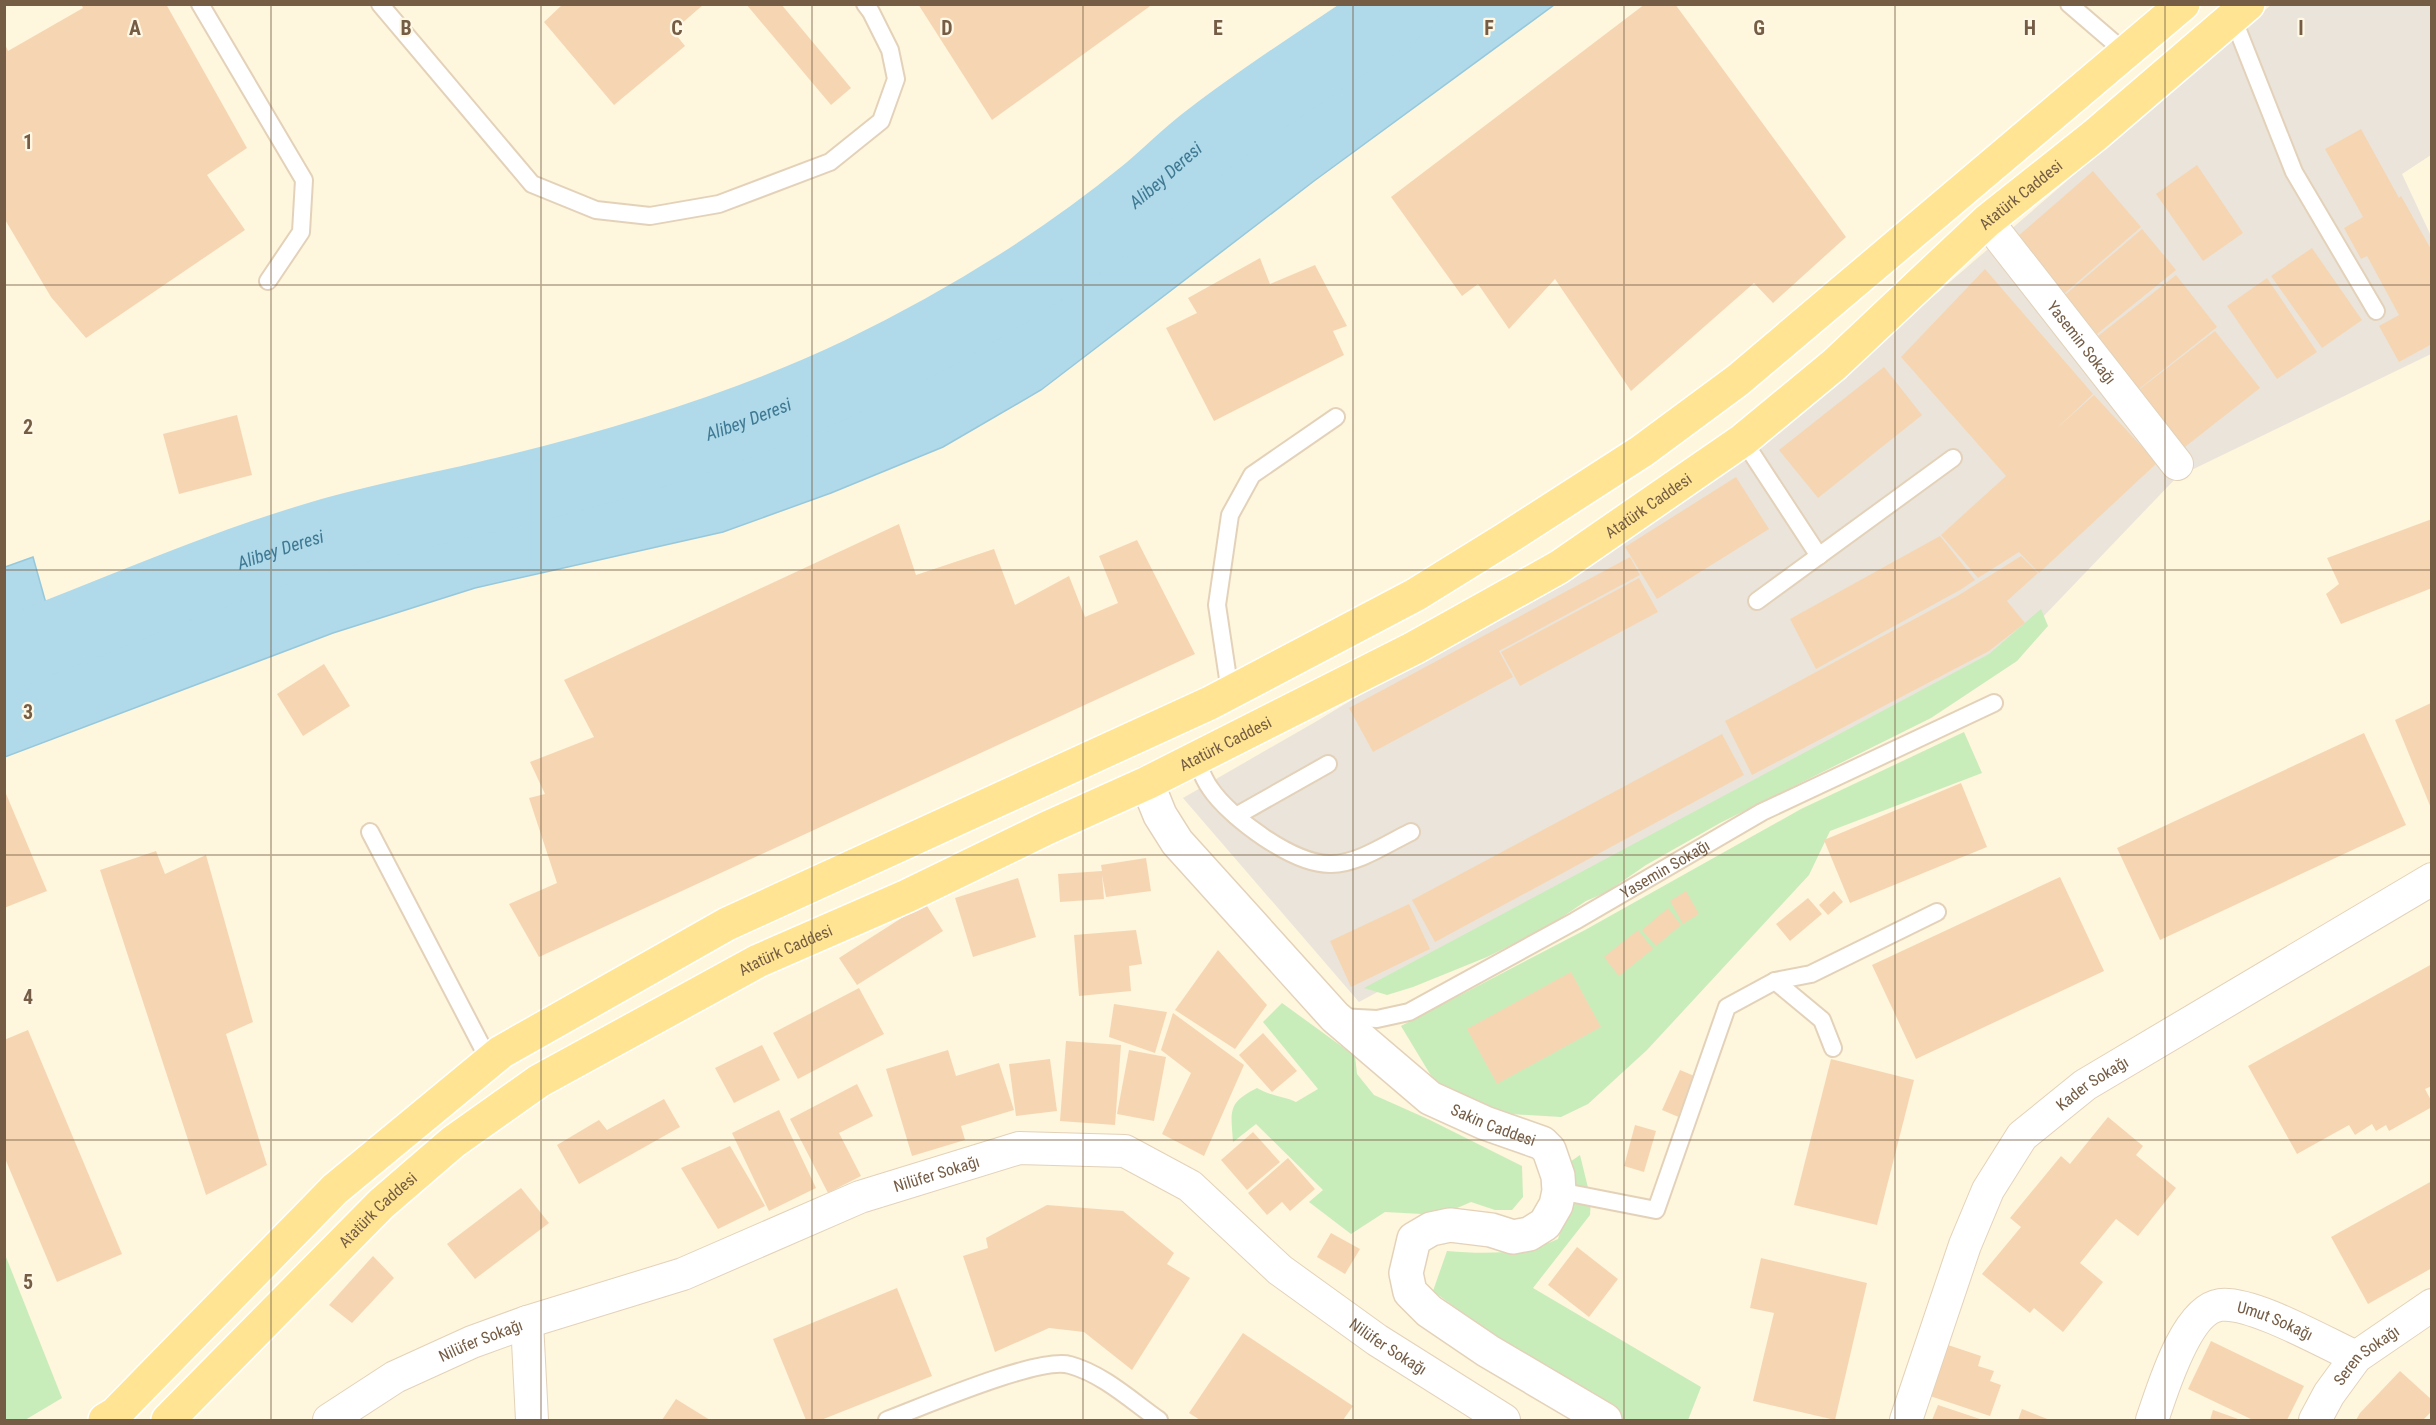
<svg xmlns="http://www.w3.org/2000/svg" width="2436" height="1425" viewBox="0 0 2436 1425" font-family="'Roboto Condensed',sans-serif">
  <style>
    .industrial { fill: #ebe4da }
    .green { fill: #c9ecbb }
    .water { fill: #b0d9e9; stroke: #96c8dc; stroke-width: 1.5 }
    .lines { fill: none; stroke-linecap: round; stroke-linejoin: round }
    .river { stroke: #b0d9e9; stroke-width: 72 }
    .building { fill: #f6d6b2 }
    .service-casing { stroke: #e3d2b9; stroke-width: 20 }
    .minor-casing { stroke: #e3d2b9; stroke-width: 34 }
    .tertiary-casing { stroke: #e3d2b9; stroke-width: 36 }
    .primary-casing { stroke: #fff; stroke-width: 36 }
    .service { stroke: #fff; stroke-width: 16 }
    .minor { stroke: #fff; stroke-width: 32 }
    .tertiary { stroke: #fff; stroke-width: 33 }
    .primary { stroke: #ffe593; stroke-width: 33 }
    .grid { fill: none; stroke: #755c44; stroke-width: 1.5; stroke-opacity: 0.55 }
    .labels { text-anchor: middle; stroke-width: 4.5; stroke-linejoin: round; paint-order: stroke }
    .street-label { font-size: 16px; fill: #755c44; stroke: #fff8e5 }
    .water-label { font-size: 18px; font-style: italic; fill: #3e7993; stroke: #fff8e5 }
    .grid-label { font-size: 20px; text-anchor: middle; font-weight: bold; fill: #755c44; stroke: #fff8e5; stroke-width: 4.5; stroke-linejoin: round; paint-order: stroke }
  </style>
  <rect width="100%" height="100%" fill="#fef6dd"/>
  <polygon class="industrial" points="2271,5 2431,5 2431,155 2402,174 2431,236 2431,354 2177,477 2040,620 1990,661 1359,1002 1183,798 1317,721 1666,509 1813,400"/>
  <g class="green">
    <polygon points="2041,609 2048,626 2017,661 1931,718 1720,823 1646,865 1607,892 1586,901 1546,928 1487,957 1413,987 1387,995 1364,988 1989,654"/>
    <polygon points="1964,732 1982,773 1830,831 1809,875 1647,1050 1588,1104 1561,1117 1511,1114 1459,1096 1433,1079 1401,1026 1585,930 1801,809"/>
    <path d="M1282,1003L1355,1056L1357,1074L1374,1095L1430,1120L1522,1166L1523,1197L1512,1210H1495L1471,1202L1441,1215L1385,1212L1351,1234L1309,1202L1323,1190L1256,1124L1233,1142C1231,1111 1227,1103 1257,1088C1270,1096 1283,1096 1296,1102L1318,1089L1263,1022Z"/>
    <path d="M1580,1155L1591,1200L1590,1215L1533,1288L1701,1387L1688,1420H1607L1433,1291L1447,1251C1484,1254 1524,1255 1558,1239L1572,1196L1567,1164Z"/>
    <polygon points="4,1252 62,1398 25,1420 5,1420"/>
  </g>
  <polygon class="water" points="1437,5 1554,5 1314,181 1041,390 943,447 831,493 723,532 475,588 333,633 5,757 5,567 33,557 56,639 422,515 646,459 812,413 945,350"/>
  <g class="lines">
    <path class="river" id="s1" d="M4,655C110,615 212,569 320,537C381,519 442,508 504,493C624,464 747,427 860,373C961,324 1058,265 1145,194C1167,176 1187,155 1210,138C1272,90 1340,48 1404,4"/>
  </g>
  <g class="building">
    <polygon points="81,4 166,4 247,148 207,175 245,230 86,338 51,297 4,218 4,42 8,51 83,8"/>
    <polygon points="563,4 704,4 673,31 685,46 614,105 544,22"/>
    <polygon points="746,4 781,4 851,88 831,105"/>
    <polygon points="918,4 1153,4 992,120"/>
    <polygon points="1645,4 1675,4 1846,237 1773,303 1754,283 1631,391 1555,279 1509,329 1478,284 1462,296 1391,197"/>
    <polygon points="2361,129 2399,198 2401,196 2432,251 2432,344 2399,362 2379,326 2399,315 2367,256 2361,259 2344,228 2363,217 2325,149"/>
    <polygon points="2197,165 2243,233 2203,261 2156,194"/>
    <polygon points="2093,171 2141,227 2065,293 2017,237"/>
    <polygon points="2142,229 2176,270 2097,334 2065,295"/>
    <polygon points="2312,248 2362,320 2322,348 2271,276"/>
    <polygon points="1260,258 1270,284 1315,265 1347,326 1333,331 1344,355 1214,421 1166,328 1197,313 1188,298"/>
    <polygon points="1985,269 2093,394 2056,429 2094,395 2157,463 2039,573 2019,552 1978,578 1941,535 2006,476 1901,357"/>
    <polygon points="2176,275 2217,327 2139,389 2098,336"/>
    <polygon points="2267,278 2317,352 2277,379 2227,306"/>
    <polygon points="2215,331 2260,388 2181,450 2136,392"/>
    <polygon points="1884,367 1922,415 1818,498 1779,450"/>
    <polygon points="237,415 252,475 179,494 163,434"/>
    <polygon points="1736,477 1769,529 1657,599 1625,547"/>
    <polygon points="2432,519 2432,588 2341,624 2326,594 2339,584 2327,558"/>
    <polygon points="899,524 916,575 994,549 1015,605 1069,576 1085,617 1118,603 1099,556 1137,540 1195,654 539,957 509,904 557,883 529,798 545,794 530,762 594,737 564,680"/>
    <polygon points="1940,536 1975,580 1960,590 1816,669 1790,619"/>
    <polygon points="2021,556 2038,573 2007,601 2025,623 1989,651 1752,775 1725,721 1959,595"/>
    <polygon points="1630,557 1640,575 1499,651 1513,677 1373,752 1349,708"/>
    <polygon points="1639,578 1658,612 1520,686 1501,652"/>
    <polygon points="324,664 350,706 303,736 277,694"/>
    <polygon points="2431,703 2431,808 2395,720"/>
    <polygon points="2364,733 2406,825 2160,940 2117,848"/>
    <polygon points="1722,734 1744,775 1435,942 1412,900"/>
    <polygon points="1961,783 1987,847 1850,903 1824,840"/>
    <polygon points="4,789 47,891 4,908"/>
    <polygon points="156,851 165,874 206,855 253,1022 226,1034 267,1165 206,1195 100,870"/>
    <polygon points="1146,858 1151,891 1106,897 1102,875 1104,899 1060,902 1058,874 1102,871 1101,865"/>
    <polygon points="2060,877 2104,971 1916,1059 1872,965"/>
    <polygon points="1018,878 1036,937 973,957 955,898"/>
    <polygon points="1686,891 1699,914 1683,924 1670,901"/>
    <polygon points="1834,891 1843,902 1828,915 1819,905"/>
    <polygon points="1808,898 1822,914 1790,941 1776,924"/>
    <polygon points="925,903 943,931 857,985 839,958"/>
    <polygon points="1409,904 1430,949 1351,987 1330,941"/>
    <polygon points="1668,908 1681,925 1656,946 1642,930"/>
    <polygon points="1136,930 1142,964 1129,966 1131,991 1079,996 1074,935"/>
    <polygon points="1638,930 1653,949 1619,976 1604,957"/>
    <polygon points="1218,950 1267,1005 1235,1049 1175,1010"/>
    <polygon points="2432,964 2432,1086 2425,1089 2432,1102 2432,1107 2389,1131 2386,1125 2376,1131 2372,1124 2355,1135 2349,1125 2297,1154 2248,1066"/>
    <polygon points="1571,972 1601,1027 1497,1084 1467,1029"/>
    <polygon points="859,988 884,1034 798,1079 773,1033"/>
    <polygon points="1114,1004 1167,1012 1155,1053 1109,1037"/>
    <polygon points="1173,1013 1244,1065 1204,1156 1162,1134 1191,1073 1161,1050"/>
    <polygon points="28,1030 122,1254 57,1282 4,1156 4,1040"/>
    <polygon points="1263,1033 1297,1071 1272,1092 1239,1055"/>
    <polygon points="1066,1041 1121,1045 1115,1125 1060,1121"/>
    <polygon points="762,1045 780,1080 734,1103 715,1068"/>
    <polygon points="948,1050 956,1076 999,1063 1014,1110 961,1126 965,1140 912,1156 886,1069"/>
    <polygon points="1129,1050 1166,1057 1154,1121 1117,1114"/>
    <polygon points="1050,1059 1057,1111 1016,1116 1009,1064"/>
    <polygon points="1831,1059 1914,1080 1877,1225 1794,1205"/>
    <polygon points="1680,1070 1699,1078 1681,1118 1662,1110"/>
    <polygon points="857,1084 873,1116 839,1133 861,1176 828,1193 790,1119"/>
    <polygon points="664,1099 680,1127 579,1184 557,1145 599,1120 607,1130"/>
    <polygon points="779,1110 816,1188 769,1211 732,1133"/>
    <polygon points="2108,1117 2143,1146 2136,1155 2176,1188 2138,1236 2116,1219 2080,1263 2103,1282 2063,1332 2034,1308 2030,1313 1982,1274 2021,1227 2010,1218 2061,1156 2070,1164"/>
    <polygon points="1635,1125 1656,1131 1644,1172 1624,1166"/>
    <polygon points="1253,1132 1280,1162 1247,1190 1221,1160"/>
    <polygon points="730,1146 765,1206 718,1229 681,1168"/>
    <polygon points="1288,1158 1315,1189 1290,1211 1282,1202 1267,1215 1248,1193"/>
    <polygon points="2432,1181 2432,1268 2368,1304 2331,1237"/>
    <polygon points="521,1188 549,1223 475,1279 447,1244"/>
    <polygon points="1047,1205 1123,1211 1174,1253 1167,1264 1190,1278 1132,1370 1084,1332 1049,1328 995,1352 963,1256 988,1248 986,1238"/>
    <polygon points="1331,1233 1360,1249 1345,1274 1317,1257"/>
    <polygon points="1577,1247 1618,1279 1589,1317 1548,1285"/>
    <polygon points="373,1256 394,1278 352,1323 329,1305"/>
    <polygon points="1761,1258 1867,1283 1835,1420 1753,1401 1774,1313 1750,1308"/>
    <polygon points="897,1288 932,1376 821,1420 806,1420 773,1339"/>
    <polygon points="1243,1333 1353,1406 1343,1420 1200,1420 1189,1413"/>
    <polygon points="2211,1341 2304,1386 2287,1420 2253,1420 2188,1389"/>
    <polygon points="1945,1344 1981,1356 1978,1366 1994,1371 1990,1381 2001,1385 1990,1416 1927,1395"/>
    <polygon points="2400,1371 2432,1400 2432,1411 2423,1420 2356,1420 2360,1413"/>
    <polygon points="676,1399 710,1420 662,1420"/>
    <polygon points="1938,1405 1983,1420 1932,1420"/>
    <polygon points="2022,1409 2050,1420 2018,1420"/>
    <polygon points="2213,1410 2241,1420 2210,1420"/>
  </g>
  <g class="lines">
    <g class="service-casing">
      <g id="service">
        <polyline points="200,4 304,180 301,232 268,281"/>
        <polyline points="380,4 532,184 596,210 650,216 719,204 830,162 881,121 896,79 890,50 871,12 865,4"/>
        <polyline points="2069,4 2126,53"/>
        <polyline points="2233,18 2294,172 2376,311"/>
        <polyline points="1743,440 1819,556"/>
        <polyline points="1757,601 1953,458"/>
        <polyline points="1230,692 1217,605 1230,515 1252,475 1336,417"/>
        <path d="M1196,759C1200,769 1204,780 1210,788C1230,818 1294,865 1331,864C1358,864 1388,843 1411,832"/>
        <polyline points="1236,816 1328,764"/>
        <polyline points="370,832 490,1062"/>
        <polyline points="1775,981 1822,1020 1833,1048"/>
        <path id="s2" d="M1339,1017L1377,1019L1409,1012L1575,921L1762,812L1994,703"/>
        <polyline points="1559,1191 1656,1210 1727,1007 1775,981 1811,974 1937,912"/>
        <path d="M887,1420C922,1407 1039,1356 1070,1365C1103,1374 1132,1401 1159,1420"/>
      </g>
    </g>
    <g class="minor-casing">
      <g id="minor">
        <path id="s3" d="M1987,221L2177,464"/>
        <polyline points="527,1322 532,1420"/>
        <path id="s4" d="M329,1420L395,1377L472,1342L527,1322L683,1274L860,1197L1019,1148L1125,1151L1190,1186L1280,1270L1377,1340L1504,1420"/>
        <path id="s5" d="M1906,1420L1965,1245L1988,1190L2022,1136L2085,1085L2432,879"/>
        <path id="s6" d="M2152,1420C2162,1392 2185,1310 2220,1305C2252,1301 2325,1343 2356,1357"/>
        <path id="s7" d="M2315,1420L2329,1394L2356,1357L2432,1305"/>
      </g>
    </g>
    <g class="tertiary-casing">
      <g id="tertiary">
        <path id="s8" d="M1147,783L1160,815L1177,842L1335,1017L1430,1098L1485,1123L1542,1143L1549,1150L1558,1176L1559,1191L1556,1205L1545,1224L1529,1234L1513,1237L1491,1230L1450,1225L1431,1229L1414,1239L1406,1273L1410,1292L1429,1311L1488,1351L1605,1420"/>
      </g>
    </g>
    <g class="primary-casing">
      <g id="primary">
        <polyline points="105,1420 115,1414 335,1189 501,1052 727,924 1210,703 1415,595 1507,538 1642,451 1738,380 2183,4"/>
        <path id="s9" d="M168,1420L381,1204L453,1142L539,1081L758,961L907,896L1047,828L1147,783L1414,648L1559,567L1743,440L1835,364L1987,221L2094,136L2248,4"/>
      </g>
    </g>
    <use href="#service" class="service"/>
    <use href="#minor" class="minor"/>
    <use href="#tertiary" class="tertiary"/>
    <use href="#primary" class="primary"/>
  </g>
  <path class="grid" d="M271,4V1420M541,4V1420M812,4V1420M1083,4V1420M1353,4V1420M1624,4V1420M1895,4V1420M2165,4V1420M4,285H2432M4,570H2432M4,855H2432M4,1140H2432"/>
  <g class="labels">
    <g class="street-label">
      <text dy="6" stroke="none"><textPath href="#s9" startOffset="2241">Atatürk Caddesi</textPath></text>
      <text dy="6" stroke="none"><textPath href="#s3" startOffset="154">Yasemin Sokağı</textPath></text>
      <text dy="6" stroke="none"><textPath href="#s9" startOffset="1755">Atatürk Caddesi</textPath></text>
      <text dy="6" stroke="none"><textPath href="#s9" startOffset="1269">Atatürk Caddesi</textPath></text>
      <text dy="6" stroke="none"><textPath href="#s2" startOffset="364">Yasemin Sokağı</textPath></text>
      <text dy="6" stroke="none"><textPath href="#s9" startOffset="783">Atatürk Caddesi</textPath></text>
      <text dy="6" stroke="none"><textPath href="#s5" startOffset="396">Kader Sokağı</textPath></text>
      <text dy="6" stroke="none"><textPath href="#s8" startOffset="496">Sakin Caddesi</textPath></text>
      <text dy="6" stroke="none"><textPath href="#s4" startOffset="658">Nilüfer Sokağı</textPath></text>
      <text dy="6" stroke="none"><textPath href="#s9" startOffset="297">Atatürk Caddesi</textPath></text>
      <text dy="6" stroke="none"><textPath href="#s6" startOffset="196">Umut Sokağı</textPath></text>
      <text dy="6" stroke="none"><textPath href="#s4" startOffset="172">Nilüfer Sokağı</textPath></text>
      <text dy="6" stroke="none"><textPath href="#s4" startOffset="1180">Nilüfer Sokağı</textPath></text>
      <text dy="6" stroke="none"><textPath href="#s7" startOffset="84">Seren Sokağı</textPath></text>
    </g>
    <g class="water-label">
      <text dy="6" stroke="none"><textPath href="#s1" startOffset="1268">Alibey Deresi</textPath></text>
      <text dy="6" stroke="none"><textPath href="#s1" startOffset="782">Alibey Deresi</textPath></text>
      <text dy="6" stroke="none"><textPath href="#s1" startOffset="296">Alibey Deresi</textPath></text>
    </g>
  </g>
  <g class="grid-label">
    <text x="135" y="35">A</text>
    <text x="406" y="35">B</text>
    <text x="677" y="35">C</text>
    <text x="947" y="35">D</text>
    <text x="1218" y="35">E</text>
    <text x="1489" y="35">F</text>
    <text x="1759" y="35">G</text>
    <text x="2030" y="35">H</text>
    <text x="2301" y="35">I</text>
    <text x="28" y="149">1</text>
    <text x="28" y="434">2</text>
    <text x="28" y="719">3</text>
    <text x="28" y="1004">4</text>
    <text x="28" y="1289">5</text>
  </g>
  <rect width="2436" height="1425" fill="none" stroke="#755c44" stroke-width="12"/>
</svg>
